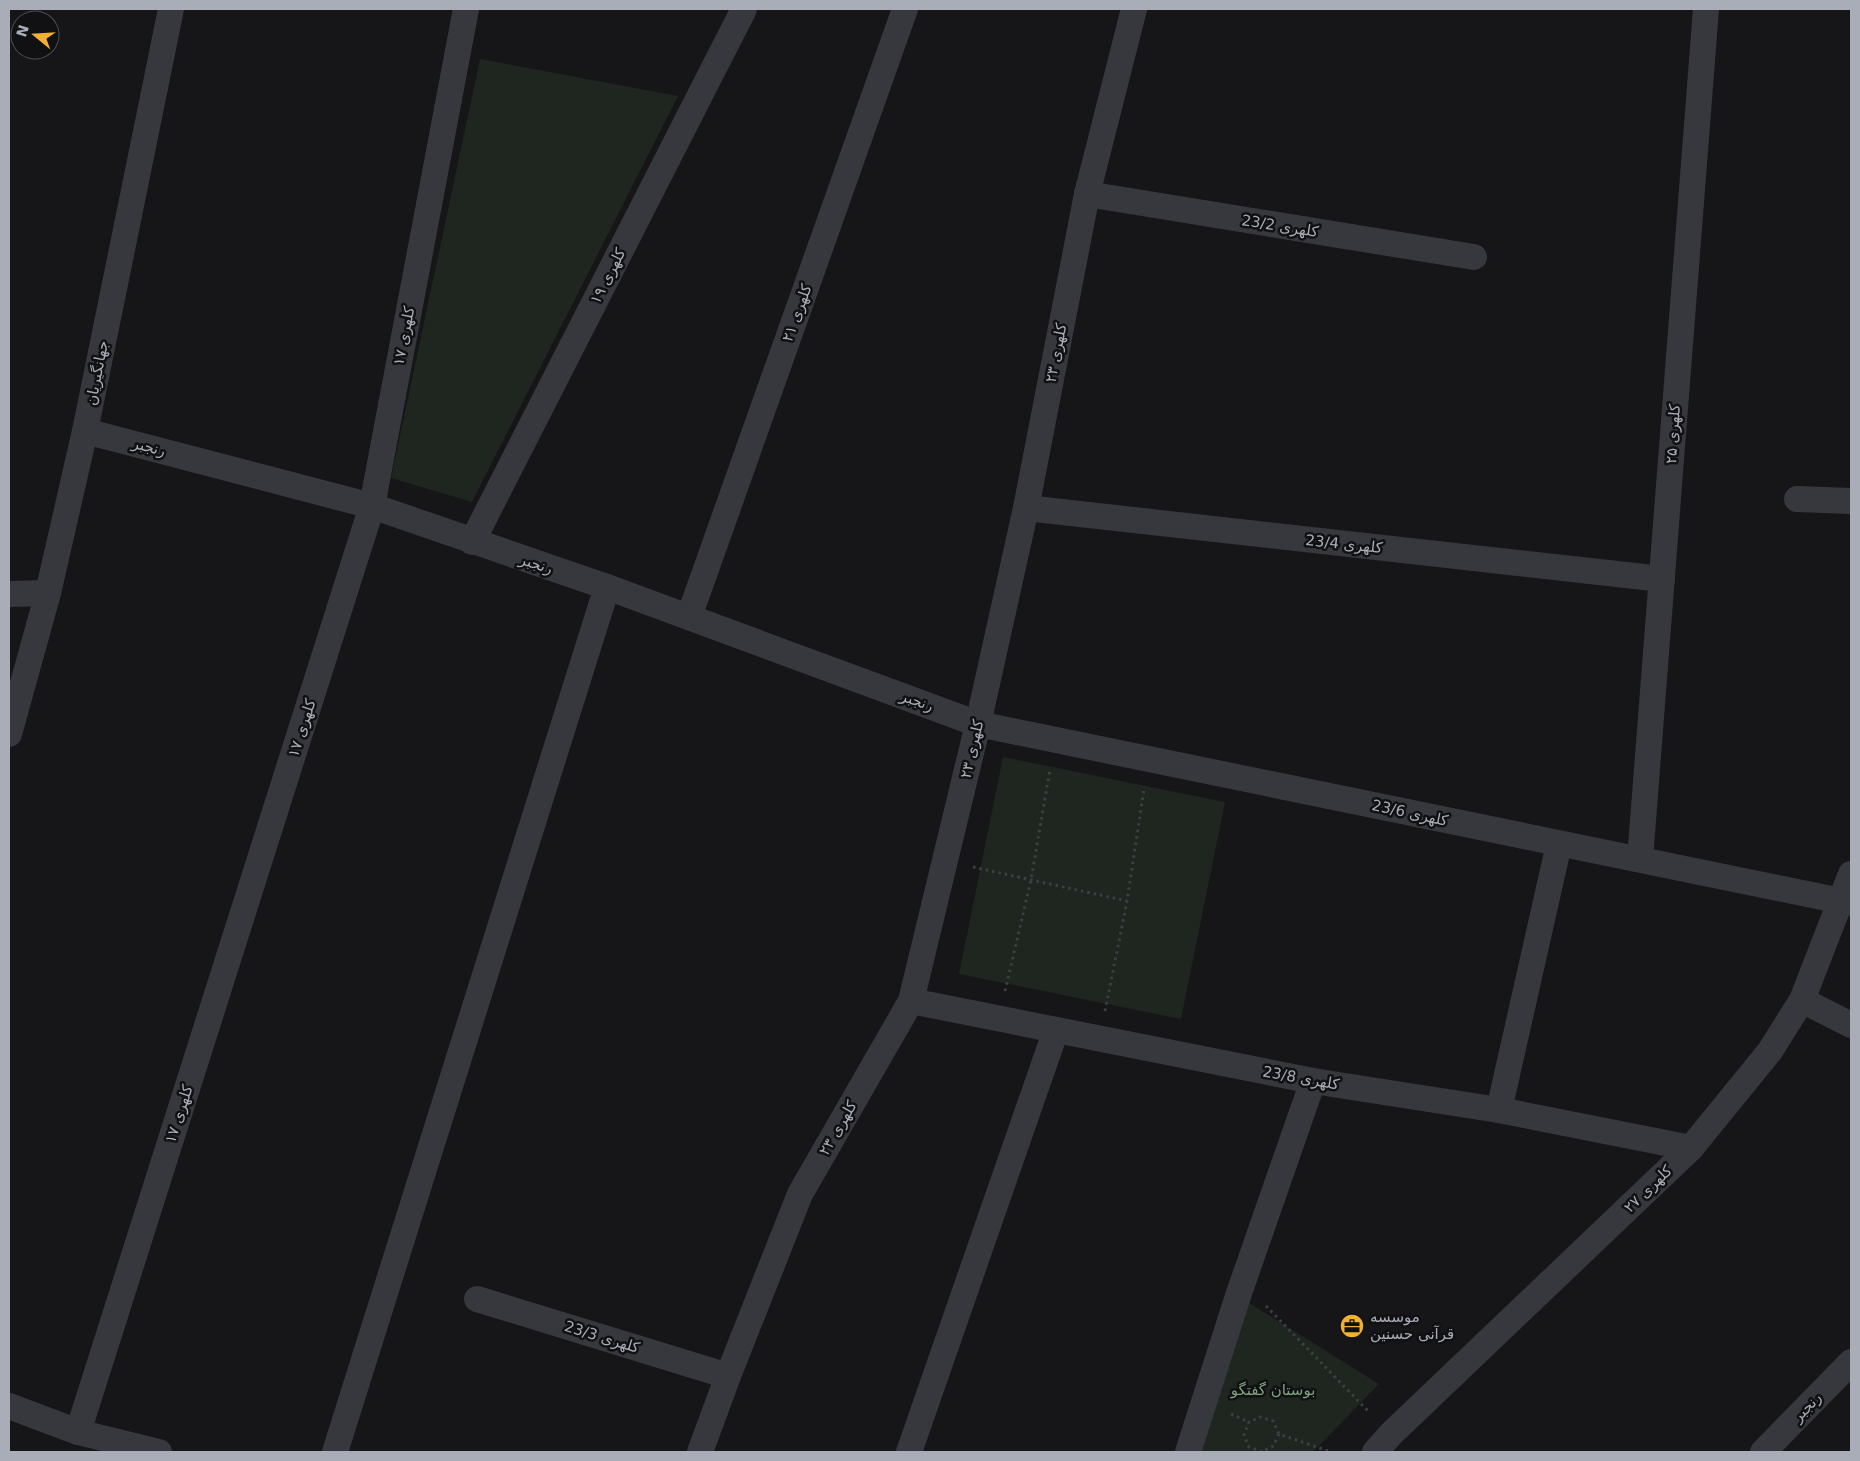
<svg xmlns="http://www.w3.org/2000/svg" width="1860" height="1461" viewBox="0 0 1860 1461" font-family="'DejaVu Sans',Cairo,sans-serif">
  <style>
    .green { fill: #1e261f }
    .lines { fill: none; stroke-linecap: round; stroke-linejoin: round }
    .path { stroke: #3d3f44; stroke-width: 3; stroke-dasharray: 2.5 4; stroke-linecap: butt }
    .minor { stroke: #37383d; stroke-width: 26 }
    .labels { text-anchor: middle; stroke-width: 5; stroke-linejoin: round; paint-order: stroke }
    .street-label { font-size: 15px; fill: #a8adb8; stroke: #111113 }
    .poi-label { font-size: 15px; fill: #a8adb8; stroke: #111113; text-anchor: start }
    .park-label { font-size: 15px; fill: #7fa381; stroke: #111113 }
  </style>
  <rect width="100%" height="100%" fill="#161618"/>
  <g class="green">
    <polygon points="480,59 678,96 472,502 391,478"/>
    <polygon points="1003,757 1225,802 1181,1019 959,974"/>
    <polygon points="1238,1296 1379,1384 1313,1452 1188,1452"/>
  </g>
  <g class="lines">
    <g class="path">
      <polyline points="973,867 1127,901 1144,789"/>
      <polyline points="1005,991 1031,880 1050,769"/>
      <polyline points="1105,1011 1127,901"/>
      <polyline points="1266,1306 1370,1413"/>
      <polyline points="1231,1414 1249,1422"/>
      <polyline points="1279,1434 1273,1446 1262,1452 1249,1447 1244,1435 1249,1422 1260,1417 1273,1421 1279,1434 1331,1452"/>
    </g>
    <g class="minor">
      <polyline points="1087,194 1474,257"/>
      <polyline points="85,431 372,506 607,587 978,724 1851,903"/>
      <polyline points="1797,499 1851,501"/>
      <polyline points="1026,508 1662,579"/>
      <polyline points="472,542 744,9"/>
      <polyline points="9,594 48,593"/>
      <polyline points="689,617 905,9"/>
      <polyline points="9,734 48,593 85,431 171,9"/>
      <polyline points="1640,859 1706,9"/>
      <polyline points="1802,1000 1851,1025"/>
      <polyline points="911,1001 1313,1081 1499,1110 1691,1148"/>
      <polyline points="1499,1110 1559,844"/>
      <polyline points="477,1299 728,1376"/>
      <polyline points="9,1406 78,1432 159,1452"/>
      <polyline points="78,1432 372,506 466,9"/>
      <polyline points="335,1452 607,587"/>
      <polyline points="700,1452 728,1376 800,1194 911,1001 978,724 1026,508 1087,194 1134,9"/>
      <polyline points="909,1452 1056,1030"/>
      <polyline points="1188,1452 1238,1296 1313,1081"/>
      <polyline points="1375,1452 1391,1434 1691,1148 1770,1051 1802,1000 1851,874"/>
      <polyline points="1763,1452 1851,1362"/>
    </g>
  </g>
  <defs>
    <g id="office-disc" transform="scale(1.25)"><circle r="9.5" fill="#f2b134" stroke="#111113"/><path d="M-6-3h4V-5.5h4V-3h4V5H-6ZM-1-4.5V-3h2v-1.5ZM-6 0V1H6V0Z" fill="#111"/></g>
  </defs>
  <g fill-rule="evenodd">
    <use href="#office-disc" x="1352" y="1326"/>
  </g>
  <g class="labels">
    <g class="street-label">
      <text transform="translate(1280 226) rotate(9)" y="5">کلهری 23/2</text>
      <text transform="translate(608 276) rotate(-63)" y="5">کلهری ۱۹</text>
      <text transform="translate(797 313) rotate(-70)" y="5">کلهری ۲۱</text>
      <text transform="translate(404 336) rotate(-79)" y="5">کلهری ۱۷</text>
      <text transform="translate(1056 353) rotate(-79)" y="5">کلهری ۲۳</text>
      <text transform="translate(97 373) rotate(-79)" y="5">جهانگیریان</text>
      <text transform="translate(1673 434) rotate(-86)" y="5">کلهری ۲۵</text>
      <text transform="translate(149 447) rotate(15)" y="5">رنجبر</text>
      <text transform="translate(1344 544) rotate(6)" y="5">کلهری 23/4</text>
      <text transform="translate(536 564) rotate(18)" y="5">رنجبر</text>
      <text transform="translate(917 701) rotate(20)" y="5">رنجبر</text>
      <text transform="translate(302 728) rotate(-72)" y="5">کلهری ۱۷</text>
      <text transform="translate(972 749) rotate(-77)" y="5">کلهری ۲۳</text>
      <text transform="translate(1410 813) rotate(12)" y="5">کلهری 23/6</text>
      <text transform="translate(1301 1078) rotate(10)" y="5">کلهری 23/8</text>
      <text transform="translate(179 1114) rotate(-72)" y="5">کلهری ۱۷</text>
      <text transform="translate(838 1128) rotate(-60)" y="5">کلهری ۲۳</text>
      <text transform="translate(1648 1189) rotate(-44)" y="5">کلهری ۲۷</text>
      <text transform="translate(602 1337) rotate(17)" y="5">کلهری 23/3</text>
      <text transform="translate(1807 1407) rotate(-46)" y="5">رنجبر</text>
    </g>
    <g class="poi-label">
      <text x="1370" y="1322">موسسه<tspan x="1370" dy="17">قرآنی حسنین</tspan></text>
    </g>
    <g class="park-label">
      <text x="1273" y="1395">بوستان گفتگو</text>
    </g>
  </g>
  <rect width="1860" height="1461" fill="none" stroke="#a8adb8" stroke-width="20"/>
  <g transform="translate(35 35) rotate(288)"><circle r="24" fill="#111113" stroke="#4d4f55"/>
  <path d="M0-4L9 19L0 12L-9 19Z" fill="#f2b134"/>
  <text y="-8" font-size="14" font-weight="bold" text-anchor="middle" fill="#a8adb8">N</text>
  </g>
</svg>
